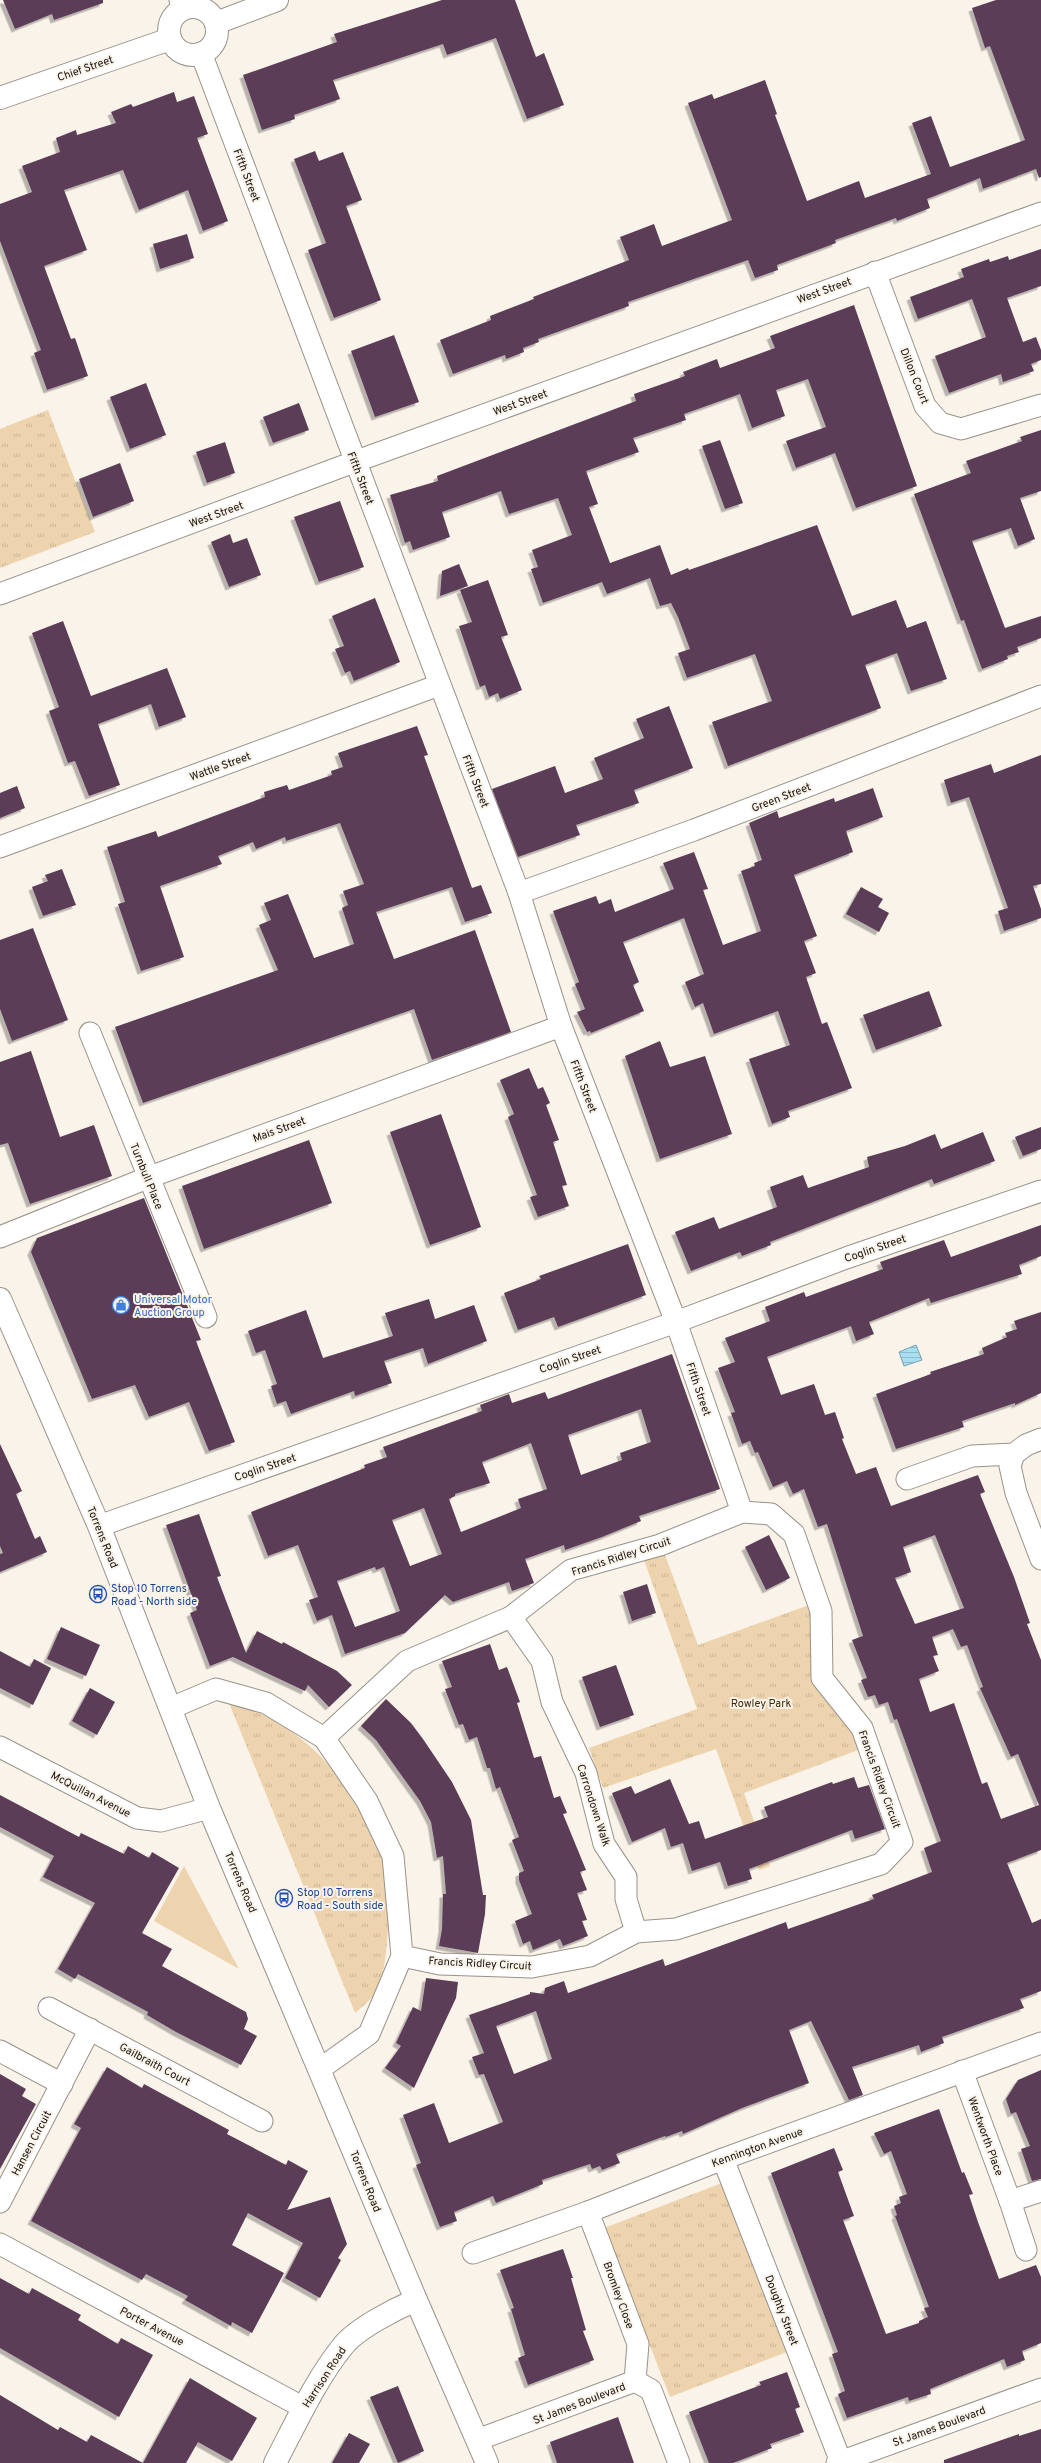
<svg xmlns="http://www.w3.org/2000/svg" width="1041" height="2463" viewBox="0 0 1041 2463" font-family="Overpass,sans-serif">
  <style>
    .green { fill: #eed4ae }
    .park { fill: url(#park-tufts) }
    .water { fill: url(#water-rules); stroke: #7ca0ad }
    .building { fill: #5b3c58; fill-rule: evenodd; filter: url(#shadow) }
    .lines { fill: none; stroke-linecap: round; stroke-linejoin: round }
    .street-casing { stroke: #989289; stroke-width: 23 }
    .secondary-casing { stroke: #989289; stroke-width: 24 }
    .street { stroke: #fff; stroke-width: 21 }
    .secondary { stroke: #fff; stroke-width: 22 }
    .labels { text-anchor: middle; stroke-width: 4; stroke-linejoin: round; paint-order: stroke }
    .street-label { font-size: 11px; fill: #14110e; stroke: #faf3e9 }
    .shop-label { font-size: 11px; fill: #366cbe; stroke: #faf3e9; text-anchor: start }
    .transit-label { font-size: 11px; fill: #164399; stroke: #faf3e9; text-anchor: start }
    .park-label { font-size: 11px; fill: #3d2b09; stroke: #faf3e9 }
  </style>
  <defs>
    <pattern id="park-tufts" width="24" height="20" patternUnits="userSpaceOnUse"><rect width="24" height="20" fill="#eed4ae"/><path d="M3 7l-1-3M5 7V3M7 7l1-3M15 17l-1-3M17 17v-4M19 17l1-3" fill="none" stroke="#cbb594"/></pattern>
    <pattern id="water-rules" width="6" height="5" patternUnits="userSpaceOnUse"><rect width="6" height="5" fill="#a8def1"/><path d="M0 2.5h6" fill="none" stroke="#90bdcd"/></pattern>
    <filter id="shadow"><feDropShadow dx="-3.5" dy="3.5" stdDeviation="0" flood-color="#0004"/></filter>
  </defs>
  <rect width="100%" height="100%" fill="#faf3e9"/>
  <polygon class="green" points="184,1866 239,1969 154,1921"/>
  <g class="park">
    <polygon points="48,410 95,532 0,568 0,429"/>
    <polygon points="664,1552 698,1645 809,1605 816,1617 819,1679 858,1727 861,1749 744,1793 770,1866 759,1870 716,1749 603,1788 589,1748 697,1709 644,1560"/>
    <path d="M229,1703C301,1718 365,1793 384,1863C387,1877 386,1894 388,1908C389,1927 386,1979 375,1994C369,2001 362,2007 355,2013Z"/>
    <polygon points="722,2183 787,2352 670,2397 604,2228"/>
  </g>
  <polygon class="water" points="916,1345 922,1360 904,1366 899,1352"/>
  <g class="building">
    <polygon points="3,0 103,0 103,3 54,20 52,14 15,29"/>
    <polygon points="442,0 515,0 536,57 544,53 564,105 527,119 496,38 447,55 443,44 333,80 340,99 294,115 295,119 262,130 243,75 337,42 334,34"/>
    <polygon points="996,0 1041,0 1041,177 1039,178 1036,169 983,189 980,178 927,199 930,208 897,221 896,218 835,240 836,243 777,265 778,270 755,278 748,260 628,302 629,306 538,339 539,342 523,348 524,352 506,359 505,355 453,374 440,340 491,320 490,316 534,299 533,297 629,260 620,237 654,224 662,246 732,220 688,103 712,94 714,99 765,80 777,114 775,115 807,201 859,181 865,198 931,174 912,123 931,116 950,167 1025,140 990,46 985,48 972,8"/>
    <polygon points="174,92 177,102 194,96 208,134 197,138 228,221 203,231 188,190 139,210 123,170 64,190 87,250 44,266 71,339 75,338 88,376 47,390 34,353 41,350 0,241 0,204 32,192 22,166 60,152 56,138 76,130 77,135 116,123 111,112 131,104 133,107"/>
    <polygon points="315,151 319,161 343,152 362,200 346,206 381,300 334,318 308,250 326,243 294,159"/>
    <polygon points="187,234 194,258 160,269 153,244"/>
    <polygon points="1041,249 1041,286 1007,298 1023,342 1036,337 1041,350 1041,360 1031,364 1034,371 1003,382 1001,374 949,393 935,356 986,337 972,299 918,319 910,297 964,277 961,269 989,259 990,262 1008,256 1009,260"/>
    <polygon points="854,305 917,486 856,508 835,453 796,468 786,441 826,427 808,379 776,390 785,416 752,428 740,394 684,414 686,420 633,438 639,452 586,471 598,504 589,507 610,563 660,545 671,575 688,568 689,570 817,525 852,616 896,600 907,628 926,621 947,679 911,691 897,653 865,665 881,708 728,766 712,722 772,701 755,654 687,678 678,653 690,649 678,617 671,603 660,606 650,578 607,594 602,582 543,603 531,569 538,567 532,550 572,535 558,498 509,514 501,491 442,512 450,537 413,550 410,541 405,543 390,495 438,481 437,476 636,401 634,394 685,376 683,372 717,359 720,368 775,348 770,336"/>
    <polygon points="394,335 419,402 375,417 351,351"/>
    <polygon points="146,383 166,435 130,449 110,397"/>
    <polygon points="299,403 309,430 273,443 263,417"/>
    <polygon points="1041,430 1041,491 1020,498 1035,539 1018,546 1011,528 972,541 1005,628 1041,616 1041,638 1017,647 1019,652 1007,656 1008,659 982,669 964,620 961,621 914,494 971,473 966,461 1022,441 1020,437"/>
    <polygon points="720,440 743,503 725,509 702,446"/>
    <polygon points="225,442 235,473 207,483 196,452"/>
    <polygon points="120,463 134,501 93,517 79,479"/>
    <polygon points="340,501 364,567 319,582 294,517"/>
    <polygon points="230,534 233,543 247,538 261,575 229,587 211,542"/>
    <polygon points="459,564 468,586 440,596 442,571"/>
    <polygon points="488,580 508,635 501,637 522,690 500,699 498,693 489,697 485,685 480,687 459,626 472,622 460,590"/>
    <polygon points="375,598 400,662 354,681 350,671 345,673 335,649 344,646 332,616"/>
    <polygon points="63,621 91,696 167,668 186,717 159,727 151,704 98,724 120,785 89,796 75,761 68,763 49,711 59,707 32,633"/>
    <polygon points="669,706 693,768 634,790 639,803 576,825 580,835 518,857 492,789 555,766 565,793 603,779 594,758 644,738 636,719"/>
    <polygon points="417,726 428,755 424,756 472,888 481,885 492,913 465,922 452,887 376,912 394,959 475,930 511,1032 432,1060 414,1009 143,1103 115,1027 278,970 259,925 271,920 264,903 288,894 314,958 354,944 342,908 348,905 343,891 364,884 340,823 286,841 285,837 256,849 253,842 218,856 222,864 160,886 184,957 141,971 118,904 125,902 107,847 156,831 158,837 265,797 264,792 287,785 289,790 332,775 331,771 343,767 338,753"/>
    <polygon points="1041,755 1041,884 1033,886 1041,909 1041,918 1004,931 998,911 1008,908 969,797 951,803 944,780 991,764 994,773"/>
    <polygon points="17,786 25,808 0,818 0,793"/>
    <polygon points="873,788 883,817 846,831 853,852 794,875 817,936 804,941 816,973 806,977 822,1024 827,1022 852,1088 788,1111 790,1117 772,1124 749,1059 790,1045 778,1011 714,1034 703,1003 695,1007 685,982 704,974 684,918 623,942 639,982 633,985 644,1011 591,1033 590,1031 587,1032 577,1012 585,1009 575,984 579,982 553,911 596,896 599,904 611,899 615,912 674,889 663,863 694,852 708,889 703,890 723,945 761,931 741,871 755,866 754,863 762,860 749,823 777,811 779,818 834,798 835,802"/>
    <polygon points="62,869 76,905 43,916 32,887 48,881 45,875"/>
    <polygon points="861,887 883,899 878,907 889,913 879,932 846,914"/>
    <polygon points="33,928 68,1020 12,1041 0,1009 0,940"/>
    <polygon points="929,991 942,1026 876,1050 863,1015"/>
    <polygon points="660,1041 670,1067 705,1056 732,1134 660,1159 625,1056"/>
    <polygon points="31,1051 60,1137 94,1125 112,1176 30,1204 8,1143 0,1145 0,1062"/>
    <polygon points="529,1068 538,1089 543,1087 550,1103 546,1105 559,1140 553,1142 567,1185 562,1186 569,1206 538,1217 530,1197 537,1195 508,1117 514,1114 500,1080"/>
    <polygon points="441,1114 481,1227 430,1245 390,1132"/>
    <polygon points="1041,1127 1041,1149 1023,1156 1015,1137"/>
    <polygon points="983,1132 995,1161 934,1184 932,1179 770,1242 771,1245 742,1256 740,1252 691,1271 675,1232 714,1217 719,1229 777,1207 770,1187 803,1175 808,1188 869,1167 867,1157 905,1146 935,1134 941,1149"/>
    <polygon points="309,1140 332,1203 204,1249 182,1186"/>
    <polygon points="144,1198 201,1340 196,1341 235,1442 209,1451 189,1402 149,1417 135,1385 92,1399 31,1252 37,1238"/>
    <path d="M1041,1225V1256L1019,1265L1022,1274L931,1303L929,1298L869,1322L874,1334L856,1341L851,1326L767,1357L781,1395L814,1384L825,1415L835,1412L844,1438L842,1439L856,1474L876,1467L891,1506L978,1475L985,1492L980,1494L1014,1577L1030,1623L1027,1624L1041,1660V1850L1007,1863L1032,1923L1041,1919V1991L1020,1999L1024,2008L942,2037L944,2043L921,2052L919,2045L852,2067L863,2095L849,2100L811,2021L789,2030L809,2083L742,2108L683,2134L682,2131L666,2137L665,2136L616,2154L620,2163L602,2170L600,2166L592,2169L590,2164L542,2180L543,2184L496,2203L493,2196L454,2212L457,2221L440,2227L416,2165L421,2163L403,2115L434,2103L449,2143L503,2122L484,2074L479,2075L472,2057L484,2053L469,2015L530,1994V1992L544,1994L545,1988L564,1981L568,1993L663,1959L665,1966L786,1922L788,1929L874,1899L872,1895L932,1872L924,1848L941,1841L897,1719L894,1720L888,1702L879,1705L875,1695L868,1697L861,1680L867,1678L852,1640L863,1636L827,1524L818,1527L804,1489L793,1494L787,1481L773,1487L758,1452L755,1453L750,1441L742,1444L731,1413L735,1412L718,1368L735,1362L725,1338L770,1321L765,1307L804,1292L806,1297L883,1269L880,1262L944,1240L951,1257ZM935,1535L964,1608L915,1624L895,1578L911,1572L903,1547ZM953,1629L961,1647L967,1645L983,1687L980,1688L1011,1757L1018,1754L1039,1805L1001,1819L987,1782L982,1784L954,1703L930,1712L919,1679L939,1671L933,1656L938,1655L932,1637ZM536,2011L552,2059L514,2074L496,2026Z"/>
    <polygon points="628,1244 646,1295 558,1327 554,1317 518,1330 504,1293 541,1279 539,1276"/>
    <polygon points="429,1299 435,1319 474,1305 487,1341 428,1364 423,1348 384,1361 392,1383 355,1396 354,1391 291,1414 286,1401 277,1404 271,1386 277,1384 265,1350 256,1353 248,1331 306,1310 323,1358 393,1336 385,1313"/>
    <polygon points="1041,1312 1041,1393 1015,1405 1015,1403 962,1421 964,1427 896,1449 876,1394 931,1374 930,1372 984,1354 982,1348 1007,1337 1005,1333 1017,1329 1014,1321"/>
    <path d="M672,1354L720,1489L639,1516L641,1521L602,1537L565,1550L564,1545L525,1559L534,1583L512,1591L509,1582L453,1602L445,1595L405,1633L345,1654L332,1615L317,1621L309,1600L318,1597L298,1545L268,1556L251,1512L365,1468L364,1465L387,1457L383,1447L482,1411L480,1405L509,1394L512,1403L545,1392L548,1399ZM641,1409L651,1442L620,1453L622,1460L581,1475L568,1435ZM531,1443L547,1489L518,1499L521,1508L461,1532L449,1499L455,1496V1494L490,1483L482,1462ZM424,1508L442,1554L410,1566L392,1520ZM375,1567L376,1570L384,1567L400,1611L355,1627L337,1581Z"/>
    <polygon points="0,1444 22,1491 16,1494 35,1539 40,1536 47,1552 0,1572 0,1554 3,1553 0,1546"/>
    <polygon points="199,1514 221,1576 217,1577 246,1653 257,1631 282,1644 283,1642 337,1671 352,1685 329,1707 308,1685 305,1691 233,1657 210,1666 190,1613 197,1610 166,1525"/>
    <polygon points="769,1535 790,1578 766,1590 745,1547"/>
    <polygon points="647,1584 656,1613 632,1621 623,1592"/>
    <polygon points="61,1627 100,1645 86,1676 47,1659"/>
    <polygon points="490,1644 499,1670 507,1667 520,1702 517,1703 534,1758 541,1756 554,1798 560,1796 567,1813 563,1814 586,1870 580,1872 587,1890 577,1893 587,1920 582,1921 588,1936 563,1946 560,1939 533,1950 530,1941 523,1944 515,1921 532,1914 519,1880 519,1873 524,1871 512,1840 519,1837 500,1787 496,1789 490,1768 487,1768 477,1737 469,1740 463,1724 459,1725 445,1689 452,1687 442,1661"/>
    <polygon points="0,1651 30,1667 34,1659 51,1668 33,1705 0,1688"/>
    <polygon points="616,1665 634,1715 600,1727 582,1677"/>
    <polygon points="90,1688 115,1702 97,1735 72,1721"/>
    <polygon points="386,1699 411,1723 423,1739 452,1782 471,1820 483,1895 486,1895 485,1914 478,1953 439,1946 442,1929 443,1894 446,1894 443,1856 437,1858 431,1822 420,1801 376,1740 361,1726"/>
    <polygon points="854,1777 858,1788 869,1785 885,1829 855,1839 852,1830 749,1869 752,1879 728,1886 720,1862 692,1871 683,1843 671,1847 665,1828 632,1842 612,1793 631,1786 635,1794 670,1779 689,1824 699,1821 705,1839 768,1817 764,1807 832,1782 833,1784"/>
    <polygon points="0,1795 79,1837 81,1833 124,1854 128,1846 149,1858 152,1852 179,1868 142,1933 172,1949 162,1966 246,2012 248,2019 244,2029 257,2036 241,2065 176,2032 147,2015 148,2012 78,1974 75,1979 58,1969 95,1903 43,1877 54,1856 0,1827"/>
    <polygon points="426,1978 458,1982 456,1998 414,2088 385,2068 401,2046 396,2043 413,2007 421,2011"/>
    <polygon points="107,2067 142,2088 144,2084 229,2130 227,2134 286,2165 288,2160 308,2171 287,2210 330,2197 347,2244 338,2258 341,2260 320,2298 285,2278 303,2243 248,2213 232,2245 284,2273 252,2333 232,2322 231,2326 185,2300 188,2296 146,2274 142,2280 31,2221 81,2128 74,2124"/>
    <polygon points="1041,2070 1041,2179 1032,2181 1021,2149 1030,2146 1016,2112 1011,2114 1006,2099 1018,2080"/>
    <polygon points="0,2074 26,2089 22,2096 36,2104 0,2169"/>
    <polygon points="939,2109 962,2173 964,2172 973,2194 969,2195 978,2222 999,2279 1036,2265 1041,2277 1041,2343 1022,2351 1025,2360 1007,2367 1004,2359 930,2389 931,2394 909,2401 908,2397 847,2418 838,2394 845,2391 832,2354 838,2352 771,2173 834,2148 843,2170 838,2172 854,2216 843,2220 886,2334 919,2323 919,2321 928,2317 924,2308 929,2307 895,2216 897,2215 894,2206 901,2203 899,2197 907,2194 891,2151 884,2154 874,2133"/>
    <polygon points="563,2249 573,2278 571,2278 586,2330 583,2331 594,2360 528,2385 518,2358 525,2355 511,2309 514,2308 500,2270"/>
    <polygon points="0,2278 29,2294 32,2288 81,2315 78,2320 118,2344 121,2338 153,2355 119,2417 0,2348"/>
    <polygon points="787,2372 800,2407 795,2409 804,2432 770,2444 772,2448 733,2463 709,2463 689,2412 761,2385 759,2382"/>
    <polygon points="190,2378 257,2418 232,2461 198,2442 186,2463 143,2463"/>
    <polygon points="398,2386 424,2451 398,2463 370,2397"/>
    <polygon points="0,2395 58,2430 60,2427 87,2442 91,2435 143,2463 0,2463"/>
    <polygon points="618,2417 634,2463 557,2463 550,2442"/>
    <polygon points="1041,2429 1041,2463 944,2463 944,2460 1019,2434 1019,2436"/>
    <polygon points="349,2433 370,2444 359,2463 332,2463"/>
  </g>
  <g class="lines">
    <g class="street-casing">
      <g id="street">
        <polyline points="180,0 183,8"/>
        <polyline points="201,53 519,893 561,1026 676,1322 742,1512"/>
        <polyline points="875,272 925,406 940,423 961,429 1041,405"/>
        <polyline points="0,594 354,462 1041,213"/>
        <polyline points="0,847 439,685"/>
        <polyline points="519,893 694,830 1041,696"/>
        <polyline points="90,1033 206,1317"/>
        <polyline points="0,1237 147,1178 561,1026"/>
        <polyline points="1014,1454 1010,1466 1016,1493 1041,1559"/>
        <polyline points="907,1479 972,1456 1014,1454 1026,1445 1041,1439"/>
        <polyline points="99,1526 676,1322 846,1258 1041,1191"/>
        <polyline points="511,1617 542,1661 552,1702 586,1773 604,1844 626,1877 626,1899 636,1932"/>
        <polyline points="171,1708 216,1689 266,1703 324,1738 367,1801 393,1856 402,1956 369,2034 320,2069"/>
        <polyline points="324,1738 407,1661 511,1617 571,1570 660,1545 742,1512 771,1514 794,1534 821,1611 822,1678 862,1728 902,1842 881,1864 676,1929 636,1932 590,1956 532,1967 440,1964 402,1956"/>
        <polyline points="0,1747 137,1818 161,1821 209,1808"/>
        <polyline points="49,2008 262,2121"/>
        <polyline points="0,2051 62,2084"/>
        <polyline points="962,2071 1010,2201 1041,2191"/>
        <polyline points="723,2159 841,2462"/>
        <polyline points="1010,2201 1026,2250"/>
        <polyline points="0,2202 90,2029"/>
        <polyline points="588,2212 638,2344 635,2381"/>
        <polyline points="0,2244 304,2408"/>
        <polyline points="473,2253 588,2212 723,2159 1041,2043"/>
        <polyline points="477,2440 635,2381 651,2390 679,2463"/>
        <polyline points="837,2463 1041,2389"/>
      </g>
    </g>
    <g class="secondary-casing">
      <g id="secondary">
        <circle cx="193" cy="31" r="24"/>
        <polyline points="216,23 277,0"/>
        <polyline points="0,98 170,39"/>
        <polyline points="0,1299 99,1526 209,1808 416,2300 487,2463"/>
        <path d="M275,2463C295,2425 316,2379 343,2346C356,2329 395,2309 416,2300"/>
      </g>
    </g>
    <use href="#street" class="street"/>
    <use href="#secondary" class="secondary"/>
  </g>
  <defs>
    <g id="shop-ring" transform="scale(0.9)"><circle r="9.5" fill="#faf3e9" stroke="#3f7fe0" stroke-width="1.5"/><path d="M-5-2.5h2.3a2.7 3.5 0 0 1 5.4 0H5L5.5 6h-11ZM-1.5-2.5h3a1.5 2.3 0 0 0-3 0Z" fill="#3f7fe0"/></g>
    <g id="bus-ring" transform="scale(0.9)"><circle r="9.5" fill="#faf3e9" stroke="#1a4fb4" stroke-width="1.5"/><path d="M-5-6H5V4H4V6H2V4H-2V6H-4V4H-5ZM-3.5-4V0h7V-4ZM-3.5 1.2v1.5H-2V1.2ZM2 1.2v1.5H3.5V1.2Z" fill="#1a4fb4"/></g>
  </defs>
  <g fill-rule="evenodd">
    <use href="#shop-ring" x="121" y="1305"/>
    <use href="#bus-ring" x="98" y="1594"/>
    <use href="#bus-ring" x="284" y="1898"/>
  </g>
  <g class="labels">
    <g class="street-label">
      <text transform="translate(85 68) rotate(-19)" y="4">Chief Street</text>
      <text transform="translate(247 175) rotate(69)" y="4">Fifth Street</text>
      <text transform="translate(824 290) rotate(-20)" y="4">West Street</text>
      <text transform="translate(915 376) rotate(68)" y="4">Dillon Court</text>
      <text transform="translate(520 402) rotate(-20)" y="4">West Street</text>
      <text transform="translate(361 478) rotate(69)" y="4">Fifth Street</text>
      <text transform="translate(216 514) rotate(-20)" y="4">West Street</text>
      <text transform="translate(220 766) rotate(-20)" y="4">Wattle Street</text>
      <text transform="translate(476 781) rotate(69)" y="4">Fifth Street</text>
      <text transform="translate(781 797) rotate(-21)" y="4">Green Street</text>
      <text transform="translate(584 1086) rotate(69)" y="4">Fifth Street</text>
      <text transform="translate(279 1129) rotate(-20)" y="4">Mais Street</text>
      <text transform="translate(147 1176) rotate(68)" y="4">Turnbull Place</text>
      <text transform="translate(875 1248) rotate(-19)" y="4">Coglin Street</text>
      <text transform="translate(570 1359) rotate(-19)" y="4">Coglin Street</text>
      <text transform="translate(699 1389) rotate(71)" y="4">Fifth Street</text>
      <text transform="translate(265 1467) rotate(-19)" y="4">Coglin Street</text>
      <text transform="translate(103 1537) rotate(68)" y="4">Torrens Road</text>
      <text transform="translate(621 1556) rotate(-18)" y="4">Francis Ridley Circuit</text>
      <text transform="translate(880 1779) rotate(70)" y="4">Francis Ridley Circuit</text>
      <text transform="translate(91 1794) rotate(27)" y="4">McQuillan Avenue</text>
      <text transform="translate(594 1805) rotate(72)" y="4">Carrondown Walk</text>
      <text transform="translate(241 1882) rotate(67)" y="4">Torrens Road</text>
      <text transform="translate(480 1963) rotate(3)" y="4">Francis Ridley Circuit</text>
      <text transform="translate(155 2064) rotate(28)" y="4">Gailbraith Court</text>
      <text transform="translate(986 2136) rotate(70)" y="4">Wentworth Place</text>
      <text transform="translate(31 2143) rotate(-62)" y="4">Hansen Circuit</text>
      <text transform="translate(757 2147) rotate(-20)" y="4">Kennington Avenue</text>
      <text transform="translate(366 2181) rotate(68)" y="4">Torrens Road</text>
      <text transform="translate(619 2295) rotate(70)" y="4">Bromley Close</text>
      <text transform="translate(782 2310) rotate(69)" y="4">Doughty Street</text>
      <text transform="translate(152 2326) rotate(28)" y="4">Porter Avenue</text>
      <text transform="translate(324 2377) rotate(-57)" y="4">Harrison Road</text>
      <text transform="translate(579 2403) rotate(-21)" y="4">St James Boulevard</text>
      <text transform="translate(939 2426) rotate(-20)" y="4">St James Boulevard</text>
    </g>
    <g class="shop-label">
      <text x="134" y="1303">Universal Motor<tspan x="134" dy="13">Auction Group</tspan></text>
    </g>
    <g class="transit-label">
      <text x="111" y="1592">Stop 10 Torrens<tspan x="111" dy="13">Road - North side</tspan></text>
      <text x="297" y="1896">Stop 10 Torrens<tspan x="297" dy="13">Road - South side</tspan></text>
    </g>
    <g class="park-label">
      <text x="761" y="1707">Rowley Park</text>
    </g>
  </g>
</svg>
